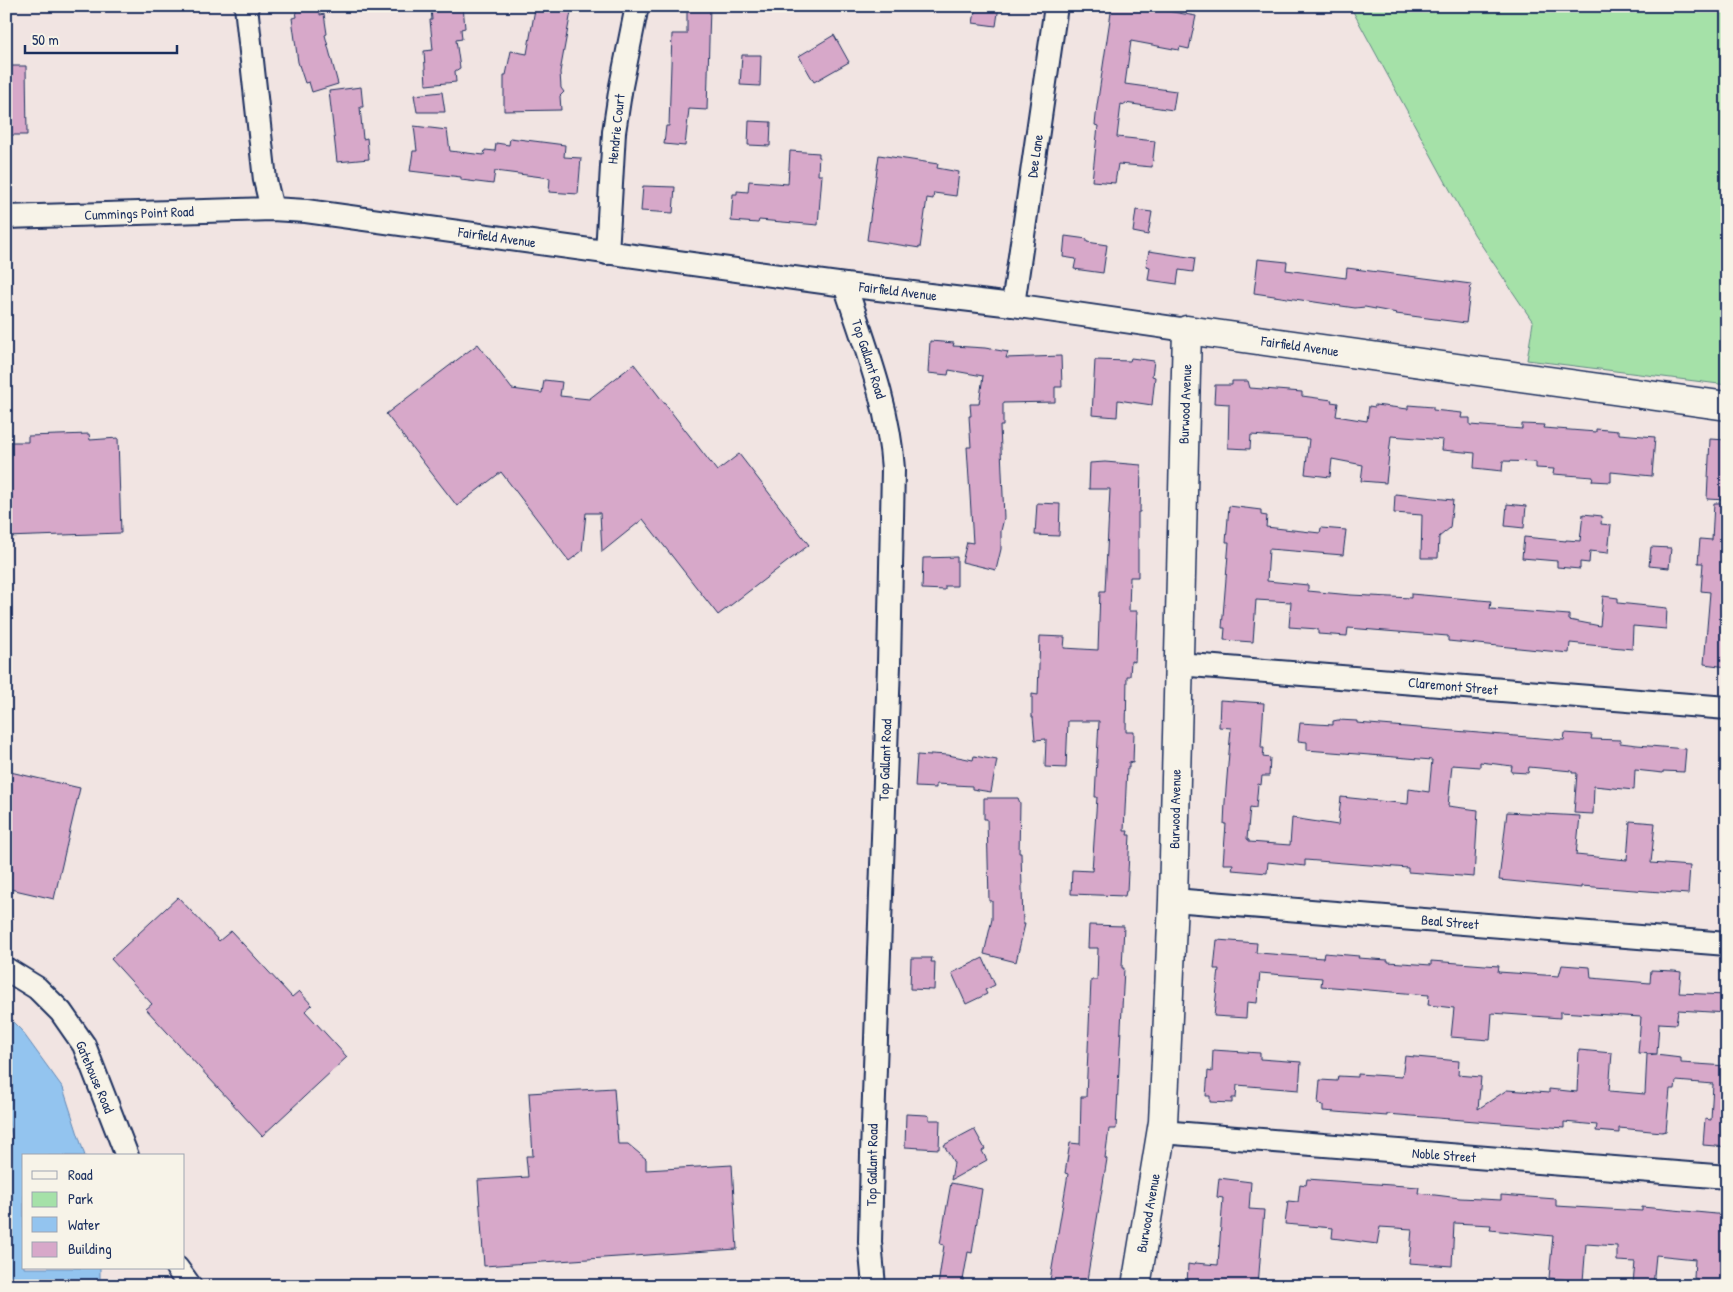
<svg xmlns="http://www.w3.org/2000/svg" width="1733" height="1292" viewBox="0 0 1733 1292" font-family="'Patrick Hand',sans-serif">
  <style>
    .green { fill: #a5e1a8; stroke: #608883 }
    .water { fill: #93c4ef; stroke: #6388b5 }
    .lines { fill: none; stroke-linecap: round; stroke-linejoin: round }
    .stream { stroke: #6388b5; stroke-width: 6 }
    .building { fill: #d7a8c9; stroke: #1b2f5e }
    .minor-casing { stroke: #1b2f5e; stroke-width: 26 }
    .tertiary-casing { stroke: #1b2f5e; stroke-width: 31 }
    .minor { stroke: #f7f3e8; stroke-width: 22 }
    .tertiary { stroke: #f7f3e8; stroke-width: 28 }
    .labels { text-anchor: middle; stroke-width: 4; stroke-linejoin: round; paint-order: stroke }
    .street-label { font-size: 14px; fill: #1b2f5e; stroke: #f7f3e8 }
  </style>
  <rect width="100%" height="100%" fill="#f1e4e2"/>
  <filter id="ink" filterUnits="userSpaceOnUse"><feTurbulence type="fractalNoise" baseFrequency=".02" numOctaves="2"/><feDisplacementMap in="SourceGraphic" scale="10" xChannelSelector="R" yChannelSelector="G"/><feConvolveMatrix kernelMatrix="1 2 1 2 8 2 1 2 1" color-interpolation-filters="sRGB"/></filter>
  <g filter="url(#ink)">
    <polygon class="green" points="1350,6 1727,6 1727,385 1527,360 1533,322 1474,234"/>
    <polygon class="water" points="6,1015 21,1030 63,1088 85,1156 24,1156 24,1268 100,1268 100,1286 6,1286 6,1170 12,1139 6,1105"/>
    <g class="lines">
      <polyline class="stream" points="1714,6 1720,8"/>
    </g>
    <g class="building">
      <polygon points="295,6 320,6 320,15 324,14 327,34 325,35 338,84 312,92 309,82 305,83 298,62 292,18 297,17"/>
      <polygon points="449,6 463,6 465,28 461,29 462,39 456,40 460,68 455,71 456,82 426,85 424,51 433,50 430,20 432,20 431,8"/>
      <polygon points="546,6 572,6 560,72 561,88 564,92 560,96 561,110 504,111 504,75 506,75 511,51 527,54 535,9 545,11"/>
      <polygon points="687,6 710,6 707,110 689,109 685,146 664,144 666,126 669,126 672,34 687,34"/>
      <polygon points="976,6 999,6 996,26 973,23"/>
      <polygon points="1112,6 1138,6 1196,16 1189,49 1180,47 1179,50 1131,41 1125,84 1176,91 1173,110 1125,103 1125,105 1121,104 1117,137 1155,141 1152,167 1118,164 1115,183 1092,181 1098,126 1095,125 1097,106"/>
      <polygon points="834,35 849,62 814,82 799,56"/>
      <polygon points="742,55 761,55 760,86 740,85"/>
      <polygon points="6,66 26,66 27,135 6,135"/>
      <polygon points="361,87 363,107 360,107 363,139 367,138 369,159 337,162 329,91"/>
      <polygon points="442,92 445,112 417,112 414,95"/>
      <polygon points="749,121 771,122 770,146 748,145"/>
      <polygon points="414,126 447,130 450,151 484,155 485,150 495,151 496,143 509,145 510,138 565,145 564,157 581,158 578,194 549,192 550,178 495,171 493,184 461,180 461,177 410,171 413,151 417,151"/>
      <polygon points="790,151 819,153 818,175 822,175 818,225 759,220 758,223 731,221 733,194 737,194 737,191 748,192 749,181 788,184"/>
      <polygon points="879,155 938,164 937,168 959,172 956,196 934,193 933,199 927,198 920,248 867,240"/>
      <polygon points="643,186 675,187 673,213 641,211"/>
      <polygon points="1136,210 1152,212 1148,235 1133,232"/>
      <polygon points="1065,236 1087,239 1087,242 1107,245 1103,273 1074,269 1076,259 1063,257"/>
      <polygon points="1149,251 1195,258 1193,272 1179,270 1177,284 1148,280 1150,267 1146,266"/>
      <polygon points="1258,259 1287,262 1286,270 1346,278 1347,268 1471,284 1466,323 1396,314 1397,313 1365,307 1355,308 1254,293"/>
      <polygon points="930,341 954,343 953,346 985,348 1008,352 1006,358 1061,356 1062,387 1055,387 1055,402 1003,403 1003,426 1000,426 1004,518 1001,531 1001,549 996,570 962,562 967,542 973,543 967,447 971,447 969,416 971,416 970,404 979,404 983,376 949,370 948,375 928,373"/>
      <polygon points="478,344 512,389 542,393 544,380 562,382 560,396 589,399 634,364 717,471 739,454 809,545 718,615 643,519 602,552 600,513 586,513 582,551 569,561 501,472 457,506 386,414"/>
      <polygon points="1131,358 1154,361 1152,376 1155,377 1152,405 1118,400 1117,417 1092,415 1095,360 1130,361"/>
      <polygon points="1232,381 1248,381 1250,388 1302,392 1302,396 1332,400 1331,402 1338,403 1336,416 1367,421 1369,406 1375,407 1375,405 1408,409 1408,405 1433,407 1433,410 1462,413 1461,418 1470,418 1470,425 1522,429 1522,424 1545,425 1544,428 1596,432 1596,429 1619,431 1619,434 1655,437 1652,476 1611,472 1611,482 1592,481 1593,477 1553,474 1554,469 1536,468 1536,462 1503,461 1502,471 1474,468 1475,453 1442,450 1443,440 1391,436 1386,483 1361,481 1363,465 1332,459 1330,477 1305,474 1309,439 1251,435 1250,449 1228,448 1229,404 1214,403 1215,385 1232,385"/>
      <polygon points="89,434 90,440 118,438 121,533 6,537 6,442 28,442 28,436"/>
      <polygon points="1710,439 1727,440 1727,500 1707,499"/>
      <polygon points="1105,462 1141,465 1140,512 1138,512 1138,577 1130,577 1129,611 1137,611 1135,662 1131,661 1130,676 1127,676 1126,732 1134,732 1133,763 1129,762 1129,768 1127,768 1124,831 1128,831 1127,835 1130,835 1127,891 1126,891 1125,896 1071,894 1072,870 1092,871 1097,797 1095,797 1099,721 1068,721 1066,768 1045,767 1046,739 1035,740 1033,717 1032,717 1032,694 1038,695 1040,636 1065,637 1064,648 1098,650 1100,591 1105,591 1110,489 1089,489 1090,463"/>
      <polygon points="1395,494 1453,500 1450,528 1439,537 1438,558 1421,558 1422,515 1394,513"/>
      <polygon points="1037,503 1060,504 1059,536 1035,535"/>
      <polygon points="1714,503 1727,503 1727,667 1704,664 1710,592 1701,591 1703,563 1698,563 1700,539 1712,540"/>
      <polygon points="1507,504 1526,506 1524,528 1505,526"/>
      <polygon points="1229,506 1261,510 1261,515 1267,516 1266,527 1320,533 1321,528 1346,530 1343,555 1269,549 1267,581 1308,585 1308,591 1351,595 1411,598 1411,594 1491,601 1490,609 1569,615 1569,620 1600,626 1603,596 1618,598 1618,603 1667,608 1666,629 1633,626 1632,649 1570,643 1569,653 1448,641 1448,636 1348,628 1347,636 1318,634 1318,629 1289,627 1291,602 1256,600 1253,642 1224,640 1225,628 1222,628 1229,542 1226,542"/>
      <polygon points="1583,514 1602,516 1601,524 1611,525 1608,553 1590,551 1589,563 1580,562 1580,569 1557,567 1557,561 1522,558 1524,537 1566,541 1566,540 1580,541"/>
      <polygon points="1651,547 1671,548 1669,568 1649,566"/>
      <polygon points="957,557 957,586 945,586 945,590 922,589 923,558"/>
      <polygon points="1220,700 1264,703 1261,748 1264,748 1263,757 1270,758 1269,776 1262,776 1261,785 1258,784 1256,808 1250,807 1247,839 1249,840 1249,842 1290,845 1292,818 1338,825 1341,797 1408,804 1409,789 1429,792 1432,760 1307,750 1307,742 1298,741 1300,723 1333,725 1333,721 1338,720 1357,721 1357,723 1564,740 1565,733 1592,735 1591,739 1620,740 1620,743 1637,745 1686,749 1684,772 1663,771 1663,773 1635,770 1634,790 1594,786 1593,814 1574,813 1577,773 1572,773 1572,771 1529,767 1528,773 1511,772 1512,766 1480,762 1480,767 1452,765 1448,806 1478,810 1474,877 1408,872 1408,868 1305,860 1305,866 1268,862 1267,873 1232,870 1233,864 1223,864 1226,824 1224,824 1225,802 1231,728 1219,727"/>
      <polygon points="931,754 948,755 973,760 974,756 997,760 991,792 972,789 972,786 936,784 936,788 915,787 917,755 931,756"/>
      <polygon points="6,771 80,788 54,899 6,888"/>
      <polygon points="984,798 1018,798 1020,803 1019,853 1021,853 1023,924 1025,924 1016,962 984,954 992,919 992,901 989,901 987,819 984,819"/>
      <polygon points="1507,812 1580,816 1576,855 1627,860 1630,821 1655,823 1651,863 1690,866 1688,894 1581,886 1581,888 1499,880"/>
      <polygon points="178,897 219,941 231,931 292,997 299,991 312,1005 305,1011 347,1057 262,1136 146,1009 152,1004 111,959"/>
      <polygon points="1089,925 1124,926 1122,968 1124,968 1116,1129 1109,1129 1105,1158 1107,1159 1086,1286 1049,1286 1068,1174 1065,1173 1070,1143 1080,1144 1081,1097 1086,1097 1091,980 1097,980 1098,948 1088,948"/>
      <polygon points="1217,940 1257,943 1256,953 1259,953 1323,958 1324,953 1359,956 1358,958 1388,960 1388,962 1431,965 1431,961 1499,966 1498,972 1559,976 1562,965 1590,967 1591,978 1650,983 1651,970 1674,971 1681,972 1679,993 1727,995 1727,1013 1678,1010 1676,1024 1659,1023 1657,1054 1638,1053 1641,1017 1560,1012 1560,1018 1492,1013 1490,1040 1451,1037 1454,1008 1428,1005 1429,995 1321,986 1322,978 1260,973 1257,1003 1247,1002 1246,1018 1214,1016 1219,969 1214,969"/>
      <polygon points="911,958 932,958 931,962 935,962 934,990 910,989"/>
      <polygon points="983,958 995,985 985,990 987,994 966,1004 952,973"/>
      <polygon points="1213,1050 1260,1053 1260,1059 1301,1062 1299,1090 1237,1085 1236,1098 1232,1098 1232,1103 1210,1102 1210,1096 1206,1096 1208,1071 1212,1072"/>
      <polygon points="1579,1050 1612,1053 1609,1091 1645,1094 1647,1054 1681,1058 1681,1063 1727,1066 1727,1147 1703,1145 1705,1119 1711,1120 1713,1084 1676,1081 1675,1089 1670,1089 1666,1131 1662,1132 1619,1128 1619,1133 1596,1131 1597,1125 1564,1122 1564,1128 1387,1114 1387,1116 1323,1111 1323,1105 1318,1104 1320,1080 1337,1081 1338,1076 1358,1077 1358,1074 1402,1077 1405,1056 1459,1061 1458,1075 1481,1077 1478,1109 1507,1090 1549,1093 1549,1089 1577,1092"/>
      <polygon points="614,1088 618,1144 628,1144 646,1159 646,1170 732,1165 737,1249 484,1266 478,1180 528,1177 526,1156 533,1156 529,1093"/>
      <polygon points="906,1114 926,1115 929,1116 929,1120 940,1120 939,1149 905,1147"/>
      <polygon points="974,1129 985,1149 982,1151 987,1160 951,1180 954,1163 944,1145"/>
      <polygon points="1219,1178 1251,1182 1249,1209 1264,1210 1258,1286 1187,1286 1188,1264 1194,1265 1195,1263 1218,1265 1223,1198 1217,1197"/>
      <polygon points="1307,1179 1419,1187 1418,1193 1460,1198 1501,1200 1501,1195 1556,1199 1556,1206 1642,1211 1642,1207 1727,1215 1727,1286 1697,1286 1698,1279 1694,1278 1695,1259 1656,1255 1653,1286 1633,1284 1635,1262 1617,1261 1617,1246 1586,1244 1583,1281 1549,1278 1553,1236 1490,1230 1491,1225 1454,1223 1452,1266 1409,1263 1412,1229 1380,1227 1377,1244 1332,1238 1333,1228 1285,1224 1288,1201 1298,1202 1300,1184 1306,1185"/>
      <polygon points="951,1183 982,1189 972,1253 968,1252 962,1286 938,1286 944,1245 940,1244"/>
    </g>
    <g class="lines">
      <g class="minor-casing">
        <g id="minor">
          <polyline points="246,6 265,180 272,209"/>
          <polyline points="6,217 272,209 306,211 845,285 1013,305 1187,330"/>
          <polyline points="607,253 614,132 621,86 637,6"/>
          <path d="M845,285C865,346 889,405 893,469L889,665L872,1154L870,1242L874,1286"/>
          <polyline points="1013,305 1056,6"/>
          <polyline points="1178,664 1727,708"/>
          <polyline points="1173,900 1727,944"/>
          <polyline points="6,969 37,988 61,1012 84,1045 127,1156"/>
          <polyline points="1161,1132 1727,1177"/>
          <polyline points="177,1268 190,1286"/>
        </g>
      </g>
      <g class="tertiary-casing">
        <polyline id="tertiary" points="1136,1286 1163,1122 1167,1039 1173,900 1187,330 1727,406"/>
      </g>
      <use href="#minor" class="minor"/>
      <use href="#tertiary" class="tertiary"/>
    </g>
  </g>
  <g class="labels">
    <g class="street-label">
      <text transform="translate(616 129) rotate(-84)" y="5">Hendrie Court</text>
      <text transform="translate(1035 156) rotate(-82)" y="5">Dee Lane</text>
      <text transform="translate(139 213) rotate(-2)" y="5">Cummings Point Road</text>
      <text transform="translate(497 237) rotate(8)" y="5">Fairfield Avenue</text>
      <text transform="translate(898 291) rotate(7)" y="5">Fairfield Avenue</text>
      <text transform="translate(1300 346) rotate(8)" y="5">Fairfield Avenue</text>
      <text transform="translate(869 359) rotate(72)" y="5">Top Gallant Road</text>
      <text transform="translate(1185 404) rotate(-88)" y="5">Burwood Avenue</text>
      <text transform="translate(1453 686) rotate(5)" y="5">Claremont Street</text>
      <text transform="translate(885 760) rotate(-88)" y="5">Top Gallant Road</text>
      <text transform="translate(1175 809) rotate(-89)" y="5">Burwood Avenue</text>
      <text transform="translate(1450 922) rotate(5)" y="5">Beal Street</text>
      <text transform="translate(95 1077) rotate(67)" y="5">Gatehouse Road</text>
      <text transform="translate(1444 1155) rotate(4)" y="5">Noble Street</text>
      <text transform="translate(872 1165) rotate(-89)" y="5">Top Gallant Road</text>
      <text transform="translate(1148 1213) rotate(-80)" y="5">Burwood Avenue</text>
    </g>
  </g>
  <rect width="1733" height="1292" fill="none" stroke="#f7f3e8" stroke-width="25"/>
  <rect x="12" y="12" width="1708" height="1267" fill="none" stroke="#1b2f5e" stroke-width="2" filter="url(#ink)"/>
  <rect x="22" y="1154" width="162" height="115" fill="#f7f3e8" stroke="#9fa5b1"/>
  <rect x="32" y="1171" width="25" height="8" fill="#f7f3e8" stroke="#9fa5b1"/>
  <text x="68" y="1180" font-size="15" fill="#1b2f5e">Road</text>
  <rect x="32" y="1192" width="25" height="15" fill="#a5e1a8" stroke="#9fa5b1"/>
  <text x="68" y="1204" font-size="15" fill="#1b2f5e">Park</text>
  <rect x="32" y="1217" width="25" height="15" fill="#93c4ef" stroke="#9fa5b1"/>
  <text x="68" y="1230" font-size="15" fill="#1b2f5e">Water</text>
  <rect x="32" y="1242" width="25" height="15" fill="#d7a8c9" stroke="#9fa5b1"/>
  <text x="68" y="1254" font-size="15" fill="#1b2f5e">Building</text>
  <path d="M25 45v8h152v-8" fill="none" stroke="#1b2f5e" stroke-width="2.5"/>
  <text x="32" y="45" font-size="15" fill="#1b2f5e" stroke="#f7f3e8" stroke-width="4" paint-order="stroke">50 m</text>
</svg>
